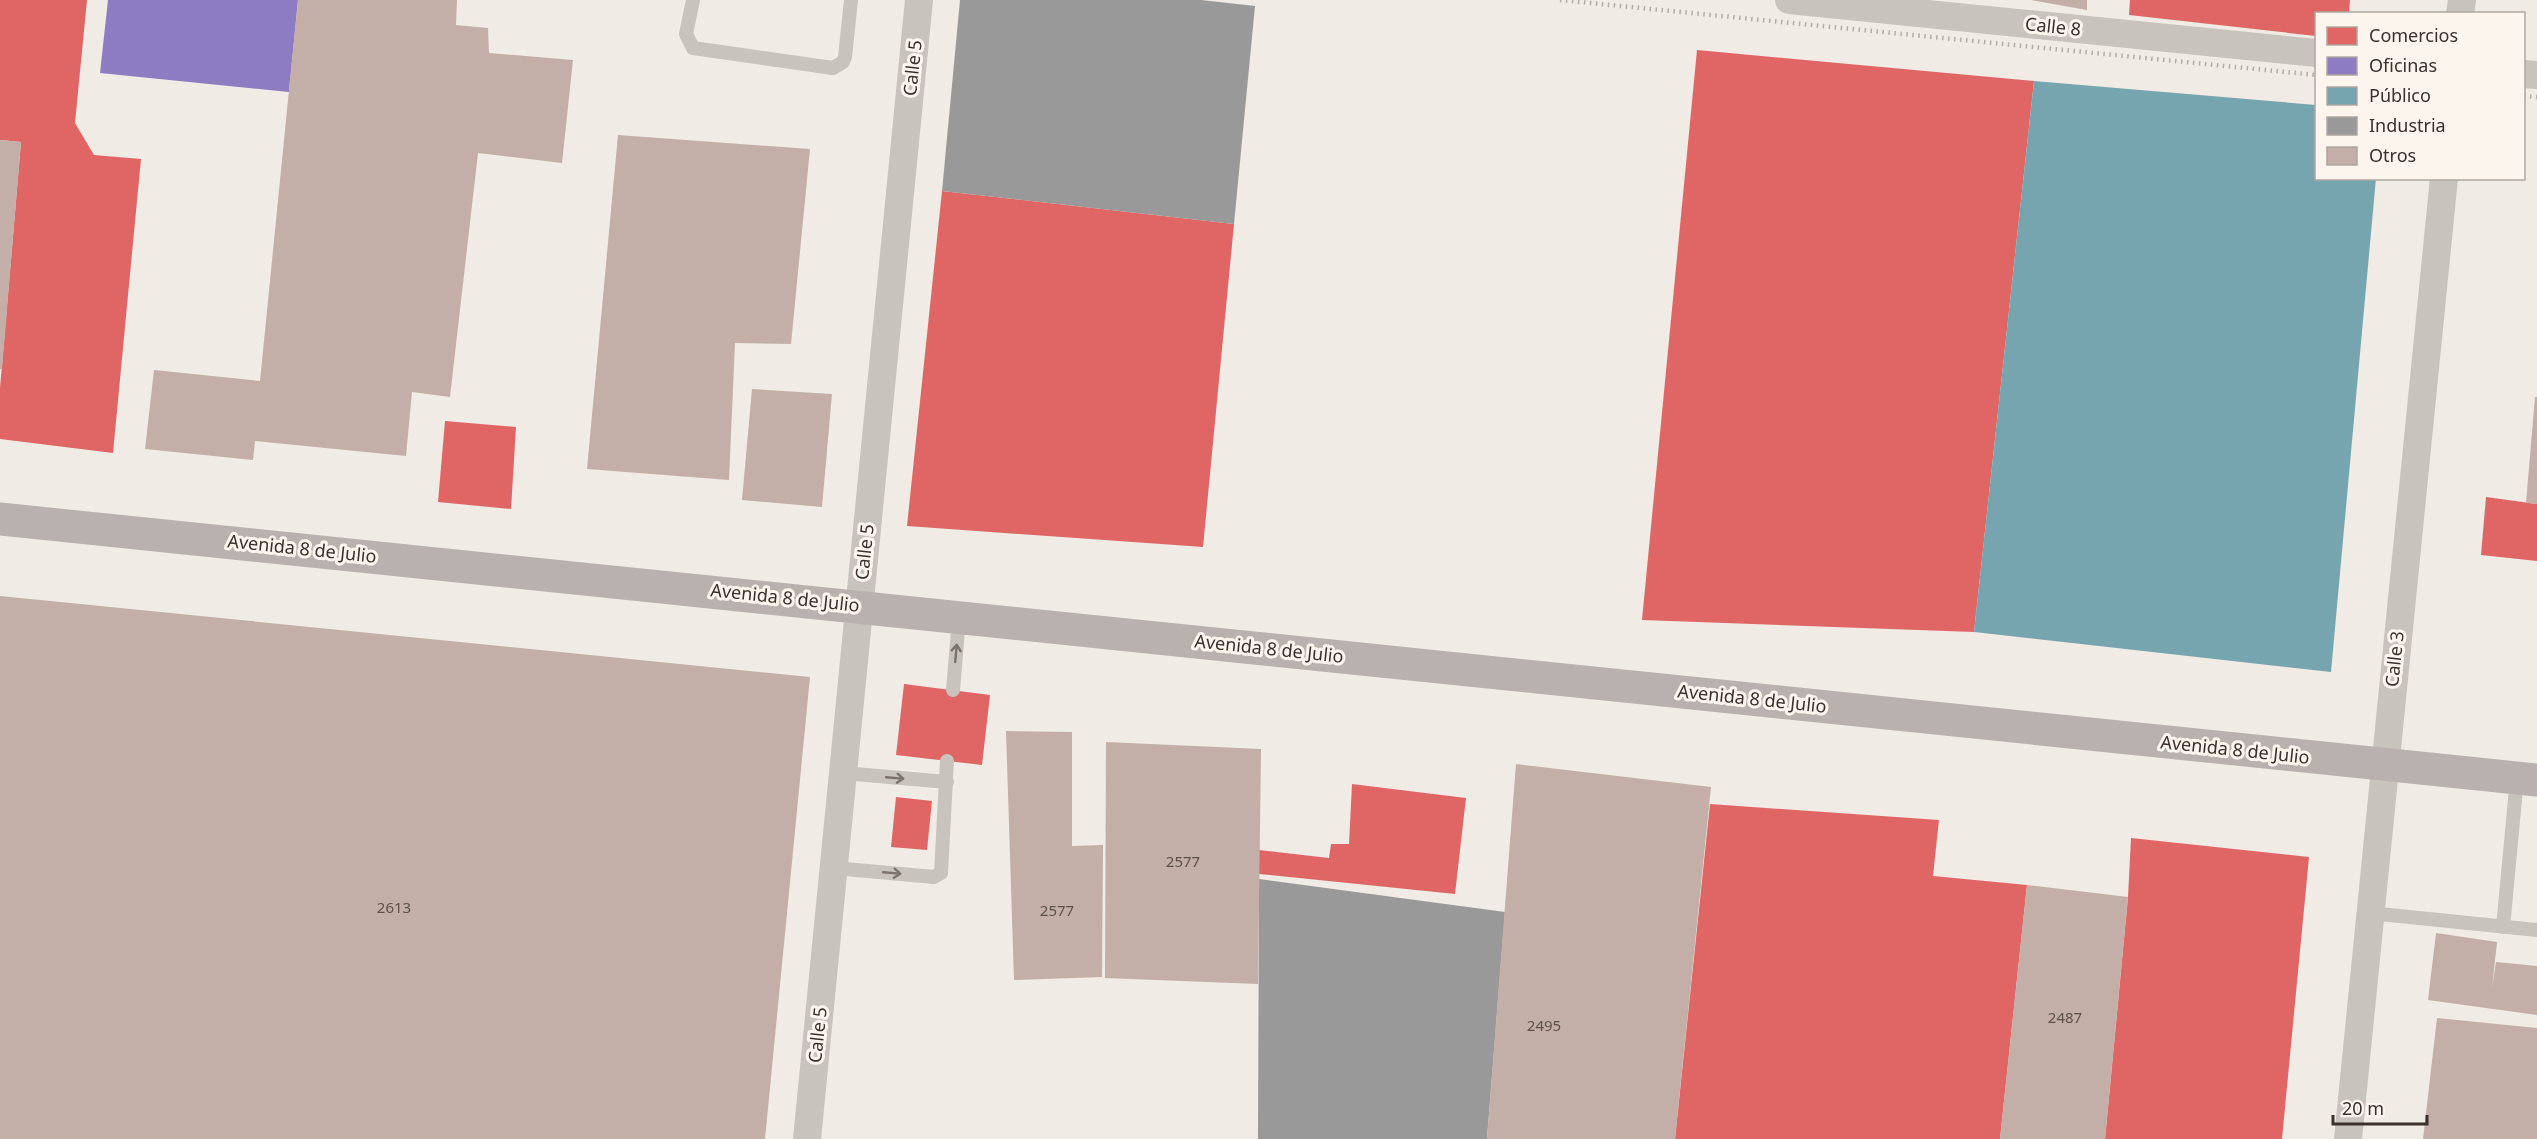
<svg xmlns="http://www.w3.org/2000/svg" width="2537" height="1139" viewBox="0 0 2537 1139" font-family="'Noto Sans',sans-serif">
  <style>
    .shops { fill: #e06666 }
    .offices { fill: #8e7cc3 }
    .public { fill: #76a5af }
    .industry { fill: #999 }
    .building { fill: #c3afa7 }
    .lines { fill: none; stroke-linecap: round; stroke-linejoin: round }
    .lane { stroke: #c9c3be; stroke-width: 14 }
    .street { stroke: #c9c3be; stroke-width: 28 }
    .primary { stroke: #b8b1ad; stroke-width: 33 }
    .rail { stroke: #b1aca8; stroke-width: 4.5; stroke-dasharray: 1.5 4.5; stroke-linecap: butt }
    .oneway { stroke: #7b726d }
    .labels { text-anchor: middle; stroke-width: 6; stroke-linejoin: round; paint-order: stroke }
    .number-label { font-size: 15px; fill: #5d504a }
    .street-label { font-size: 18px; fill: #3b302b; stroke: #fbf5ee }
  </style>
  <rect width="100%" height="100%" fill="#f0ebe5"/>
  <g class="shops">
    <polygon points="0,0 87,0 75,123 94,155 141,159 113,453 0,439 0,388 21,142 0,140"/>
    <polygon points="2130,0 2350,0 2349,14 2316,14 2316,36 2129,15"/>
    <polygon points="1697,50 2034,81 1974,632 1642,620"/>
    <polygon points="942,191 1234,224 1203,547 907,526"/>
    <polygon points="445,421 516,427 511,509 438,502"/>
    <polygon points="2486,497 2537,504 2537,561 2481,555"/>
    <polygon points="904,684 990,695 982,765 896,755"/>
    <polygon points="1352,784 1466,798 1455,894 1259,874 1259,850 1329,858 1331,844 1349,844"/>
    <polygon points="896,797 932,801 927,850 891,847"/>
    <polygon points="1710,804 1939,820 1933,876 2027,885 2000,1139 1675,1139"/>
    <polygon points="2131,838 2309,857 2282,1139 2105,1139 2128,897"/>
  </g>
  <polygon class="offices" points="108,0 298,0 289,92 100,73"/>
  <polygon class="public" points="2034,81 2316,105 2316,178 2376,178 2331,672 1974,632"/>
  <g class="industry">
    <polygon points="960,0 1201,0 1255,6 1234,224 942,191"/>
    <polygon points="1259,879 1505,912 1487,1139 1258,1139"/>
  </g>
  <g class="building">
    <polygon points="298,0 457,0 456,25 488,28 489,53 573,60 562,163 478,153 450,397 412,392 406,456 255,441 253,460 145,449 154,370 260,381"/>
    <polygon points="2031,0 2087,0 2087,10"/>
    <polygon points="618,135 810,149 791,344 735,343 729,480 587,469"/>
    <polygon points="0,140 21,142 2,369 0,369"/>
    <polygon points="752,389 832,394 822,507 742,500"/>
    <polygon points="2535,397 2537,397 2537,504 2526,503"/>
    <polygon points="0,596 810,677 765,1139 0,1139"/>
    <polygon points="1006,731 1072,732 1072,846 1103,845 1102,977 1014,980"/>
    <polygon points="1106,742 1261,749 1258,984 1105,978"/>
    <polygon points="1516,764 1711,787 1675,1139 1487,1139"/>
    <polygon points="2027,885 2128,897 2105,1139 2000,1139"/>
    <polygon points="2436,933 2497,942 2492,988 2496,962 2537,966 2537,1015 2428,1000"/>
    <polygon points="2437,1018 2537,1028 2537,1139 2423,1139"/>
  </g>
  <g class="lines">
    <g class="lane">
      <polyline points="693,0 686,34 693,48 833,68 843,62 845,57 851,0"/>
      <polyline points="953,690 959,618"/>
      <polyline points="843,773 947,782"/>
      <polyline points="834,868 934,877 941,873 947,761"/>
      <polyline points="2370,913 2537,930"/>
      <polyline points="2503,927 2517,778"/>
    </g>
    <g class="street">
      <polyline points="1789,0 2316,53"/>
      <polyline points="2460,14 2462,0"/>
      <polyline points="2524,74 2537,75"/>
      <polyline points="807,1139 919,0"/>
      <polyline points="2348,1139 2444,178"/>
    </g>
    <polyline class="primary" points="0,519 2537,780"/>
    <g class="rail">
      <polyline points="1560,0 2316,75"/>
      <polyline points="2524,96 2537,97"/>
    </g>
  </g>
  <defs><path id="oneway-shaft" d="M-6 0H5M1.5-3L5.5 0L1.5 3" fill="none" stroke-width="1.6" stroke-linecap="round" stroke-linejoin="round" transform="scale(1.5)"/></defs>
  <g class="oneway">
    <use href="#oneway-shaft" transform="translate(956 653) rotate(-85)"/>
    <use href="#oneway-shaft" transform="translate(895 778) rotate(5)"/>
    <use href="#oneway-shaft" transform="translate(892 873) rotate(5)"/>
  </g>
  <g class="labels">
    <g class="number-label">
      <text x="1183" y="867">2577</text>
      <text x="394" y="913">2613</text>
      <text x="1057" y="916">2577</text>
      <text x="2065" y="1023">2487</text>
      <text x="1544" y="1031">2495</text>
    </g>
    <g class="street-label">
      <text transform="translate(2053 27) rotate(6)" y="6">Calle 8</text>
      <text transform="translate(913 68) rotate(-84)" y="6">Calle 5</text>
      <text transform="translate(302 549) rotate(6)" y="6">Avenida 8 de Julio</text>
      <text transform="translate(865 552) rotate(-84)" y="6">Calle 5</text>
      <text transform="translate(785 598) rotate(6)" y="6">Avenida 8 de Julio</text>
      <text transform="translate(1269 649) rotate(6)" y="6">Avenida 8 de Julio</text>
      <text transform="translate(2395 659) rotate(-84)" y="6">Calle 3</text>
      <text transform="translate(1752 699) rotate(6)" y="6">Avenida 8 de Julio</text>
      <text transform="translate(2235 750) rotate(6)" y="6">Avenida 8 de Julio</text>
      <text transform="translate(818 1035) rotate(-84)" y="6">Calle 5</text>
    </g>
  </g>
  <rect x="2315" y="12" width="210" height="168" fill="#fbf5ee" stroke="#aea6a0" stroke-width="1.5"/>
  <rect x="2327" y="27" width="30" height="18" fill="#e06666" stroke="#aea6a0" stroke-width="1.5"/>
  <text x="2369" y="42" font-size="18" fill="#3b302b">Comercios</text>
  <rect x="2327" y="57" width="30" height="18" fill="#8e7cc3" stroke="#aea6a0" stroke-width="1.5"/>
  <text x="2369" y="72" font-size="18" fill="#3b302b">Oficinas</text>
  <rect x="2327" y="87" width="30" height="18" fill="#76a5af" stroke="#aea6a0" stroke-width="1.5"/>
  <text x="2369" y="102" font-size="18" fill="#3b302b">Público</text>
  <rect x="2327" y="117" width="30" height="18" fill="#999999" stroke="#aea6a0" stroke-width="1.5"/>
  <text x="2369" y="132" font-size="18" fill="#3b302b">Industria</text>
  <rect x="2327" y="147" width="30" height="18" fill="#c3afa7" stroke="#aea6a0" stroke-width="1.5"/>
  <text x="2369" y="162" font-size="18" fill="#3b302b">Otros</text>
  <path d="M2333 1115v9h94v-9" fill="none" stroke="#3b302b" stroke-width="3"/>
  <text x="2342" y="1115" font-size="18" fill="#3b302b" stroke="#fbf5ee" stroke-width="4.5" paint-order="stroke">20 m</text>
</svg>
